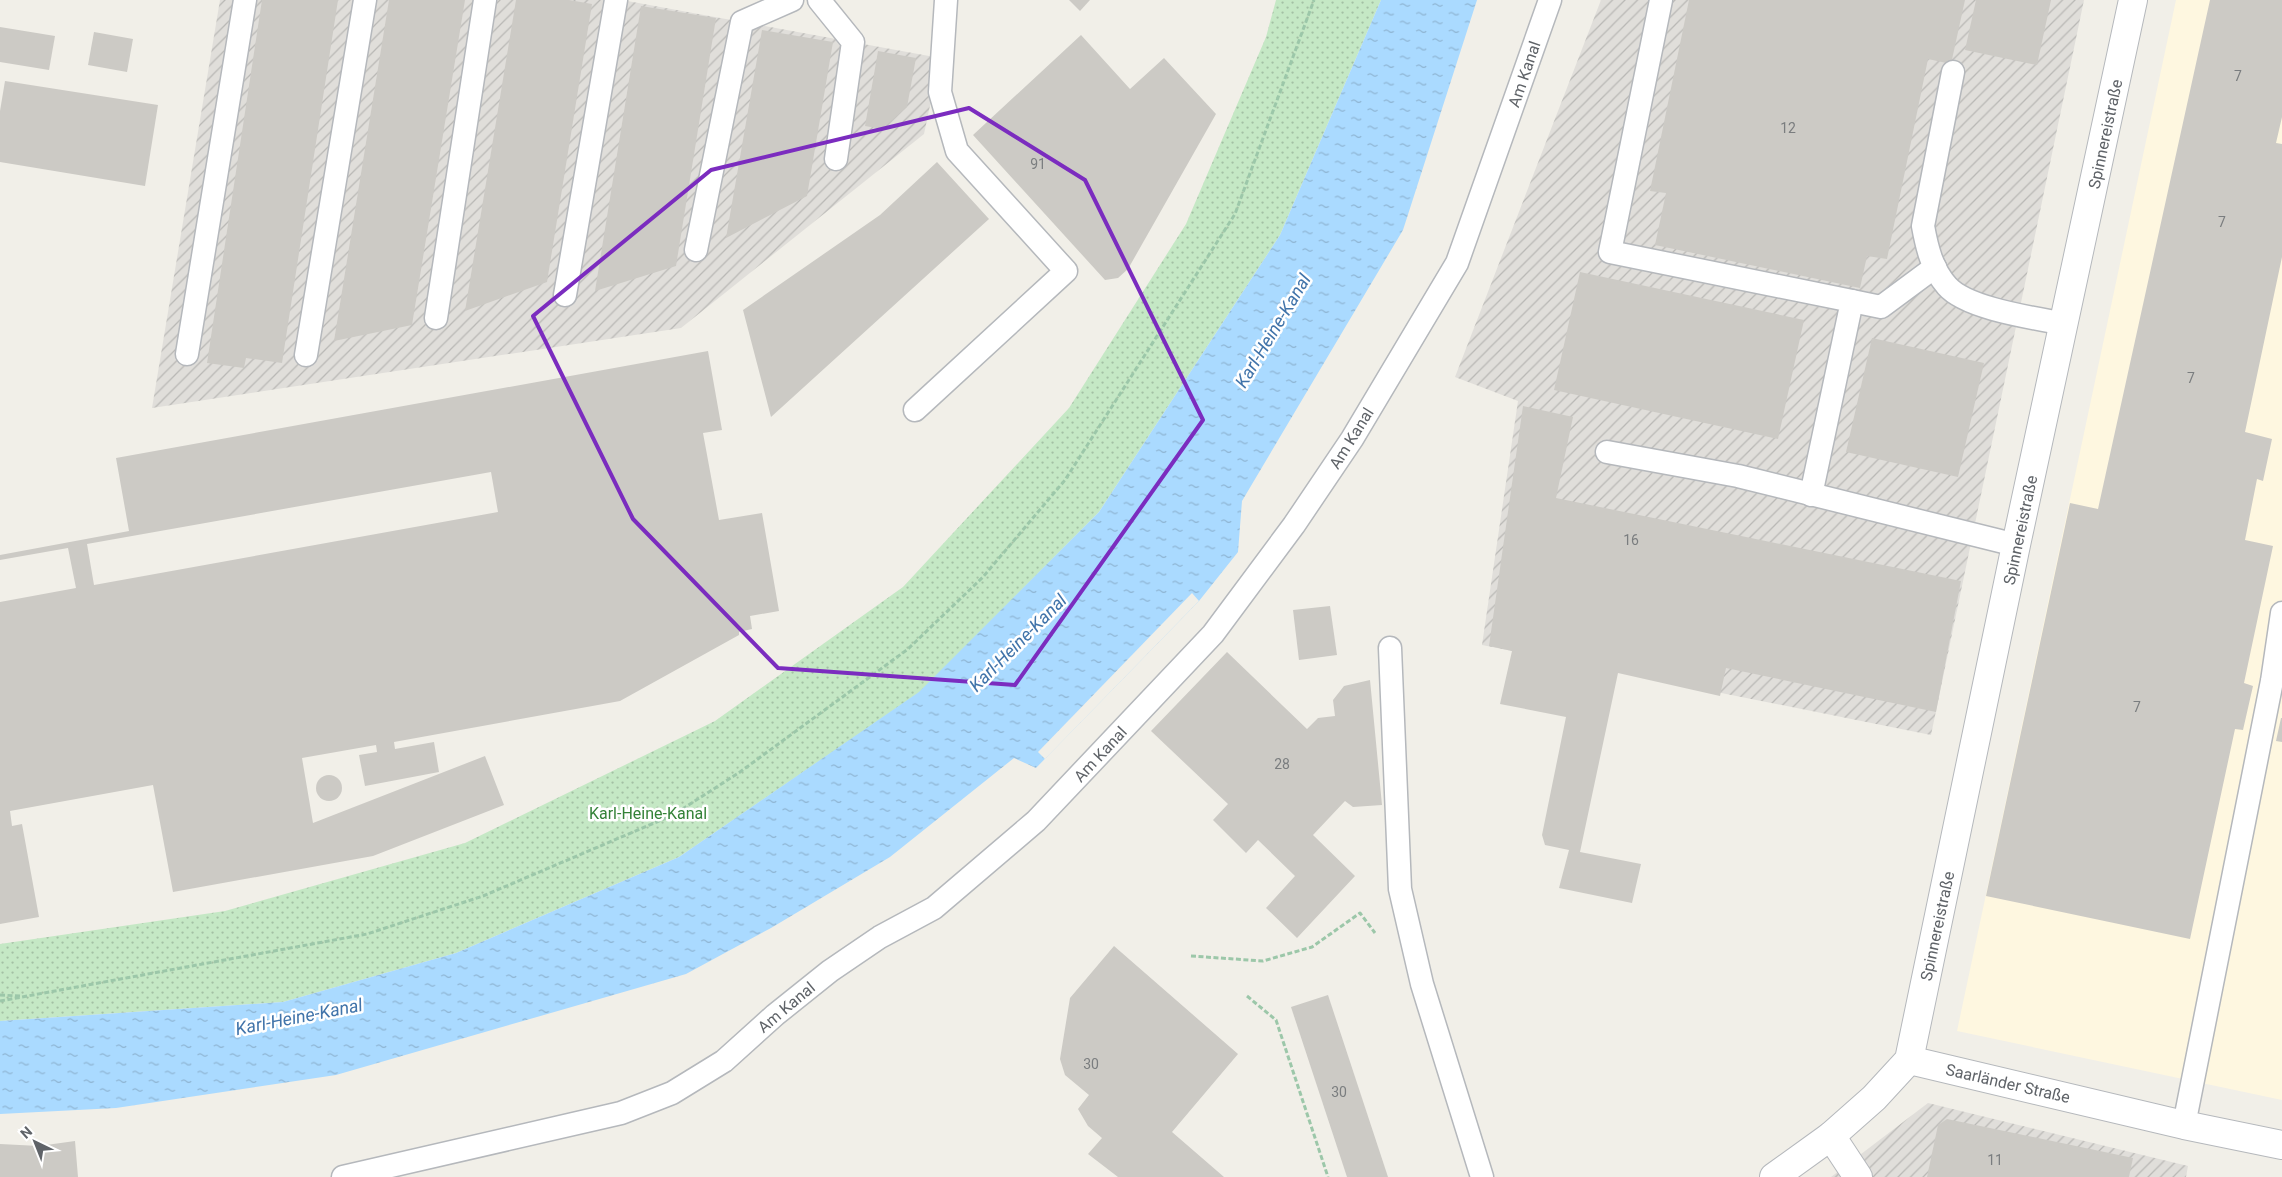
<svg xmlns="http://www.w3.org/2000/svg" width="2282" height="1177" viewBox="0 0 2282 1177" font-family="Roboto,sans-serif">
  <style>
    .commercial { fill: #fef7e0 }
    .industrial { fill: url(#industrial-furrows) }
    .grass { fill: url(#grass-dots) }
    .water { fill: url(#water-ripples) }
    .pier { fill: #f1efe8 }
    .building { fill: #cccac5; fill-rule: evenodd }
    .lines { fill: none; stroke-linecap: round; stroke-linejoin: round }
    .service-casing { stroke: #b5b8bc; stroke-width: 25 }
    .minor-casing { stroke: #b5b8bc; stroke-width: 30 }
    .tertiary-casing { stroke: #b5b8bc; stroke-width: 30 }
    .path { stroke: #9cc7a9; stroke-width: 3; stroke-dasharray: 5 2.5; stroke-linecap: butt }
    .service { stroke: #fff; stroke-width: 22 }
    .minor { stroke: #fff; stroke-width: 28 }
    .tertiary { stroke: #fff; stroke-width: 28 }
    .marked { fill: none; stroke: #7b2cbf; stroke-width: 4; stroke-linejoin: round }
    .labels { text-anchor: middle; stroke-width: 5; stroke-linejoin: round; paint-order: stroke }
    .number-label { font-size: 14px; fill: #7a7d7f }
    .street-label { font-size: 16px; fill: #5f6368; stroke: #fff }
    .park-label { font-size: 16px; fill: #348238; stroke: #fff }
    .water-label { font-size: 18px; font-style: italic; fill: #4174aa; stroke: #fff }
  </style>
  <defs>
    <pattern id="industrial-furrows" width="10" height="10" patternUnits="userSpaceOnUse" patternTransform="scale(1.25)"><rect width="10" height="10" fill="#e0deda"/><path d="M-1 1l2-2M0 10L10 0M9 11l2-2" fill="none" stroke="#b9b8b5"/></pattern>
    <pattern id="grass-dots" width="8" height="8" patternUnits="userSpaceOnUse" patternTransform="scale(1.25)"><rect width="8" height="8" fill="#c5e8c5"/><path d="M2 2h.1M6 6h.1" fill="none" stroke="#a3c0a4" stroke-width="1.8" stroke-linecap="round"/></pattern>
    <pattern id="water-ripples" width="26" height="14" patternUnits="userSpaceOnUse" patternTransform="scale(1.25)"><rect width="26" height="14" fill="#aadaff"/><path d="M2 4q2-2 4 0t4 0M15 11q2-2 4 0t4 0" fill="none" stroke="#8eb4d2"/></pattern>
  </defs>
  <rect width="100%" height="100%" fill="#f1efe8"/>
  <polygon class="commercial" points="2176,0 2282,0 2282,1100 1957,1031"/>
  <g class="industrial">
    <polygon points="220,0 622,0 940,58 924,134 681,328 152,408"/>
    <polygon points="1601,0 2084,0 1931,735 1482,645 1518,401 1455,377"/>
    <polygon points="1928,1103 2188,1166 2186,1177 1831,1177"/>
  </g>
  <polygon class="grass" points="1276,0 1381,0 1280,235 1099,512 920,692 679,857 456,953 283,1002 0,1021 0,944 225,911 465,843 715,721 903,587 1069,408 1186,224 1266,37"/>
  <polygon class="water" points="1381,0 1477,0 1403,230 1242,501 1238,552 1199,601 1036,768 1014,758 890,857 771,928 686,974 336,1075 116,1108 0,1114 0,1021 283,1002 456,953 679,857 919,692 1099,512 1280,235"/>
  <polygon class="pier" points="1192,593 1199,601 1045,759 1038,752"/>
  <g class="building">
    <polygon points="262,0 338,0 282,363 246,358 244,368 207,363"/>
    <polygon points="389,0 465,0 412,325 334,341"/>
    <polygon points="516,0 569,0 592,4 547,282 465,311"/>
    <polygon points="1069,0 1090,0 1080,11"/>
    <polygon points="1689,0 1965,0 1951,64 1928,59 1887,259 1867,256 1860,288 1655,245 1666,193 1650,191"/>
    <polygon points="1976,0 2051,0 2037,65 1965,50"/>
    <polygon points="2210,0 2282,0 2282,117 2276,143 2282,144 2282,257 2245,432 2272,439 2263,481 2257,479 2245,540 2273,546 2244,683 2253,686 2243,730 2235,729 2190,939 1986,896 2070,503 2098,509"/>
    <polygon points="641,6 716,18 676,266 595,291"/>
    <polygon points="0,27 55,36 49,70 0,62"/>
    <polygon points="762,30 833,42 807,196 726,238"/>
    <polygon points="94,32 133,39 127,72 88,65"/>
    <polygon points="1081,35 1130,89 1164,58 1216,114 1128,269 1118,278 1105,280 973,135"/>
    <polygon points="878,51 916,58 907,107 882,129 865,126"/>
    <polygon points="5,81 158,105 145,186 0,162 0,111"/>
    <polygon points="937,162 989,219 771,417 743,310 880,215"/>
    <polygon points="1580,272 1804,320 1778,439 1554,390"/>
    <polygon points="1872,338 1984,363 1958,477 1846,452"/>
    <path d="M708,351L722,430L703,433L719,520L762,513L779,611L750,616L752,629L739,632V635L620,701L394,742L395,749L434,742L439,772L365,786L359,755L377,752L376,745L302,758L313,823L485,756L504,805L373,856L173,892L153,785L10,811L12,826L22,824L39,917L0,924V602L76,588L68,548L0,560V555L129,531L116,458ZM491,472L498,512L94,585L87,544Z"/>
    <polygon points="1523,406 1573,417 1556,498 1961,581 1936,712 1726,668 1720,696 1618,673 1580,852 1641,864 1632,903 1559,888 1569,850 1545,845 1542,835 1566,717 1500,704 1512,651 1489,646"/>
    <polygon points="1330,606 1337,655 1299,660 1293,610"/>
    <polygon points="1227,652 1307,729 1318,718 1335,716 1333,700 1344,686 1370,680 1382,805 1353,807 1345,801 1313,835 1355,876 1297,938 1266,908 1295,876 1258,840 1246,853 1213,820 1228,804 1151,731"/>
    <polygon points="2281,718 2282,718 2282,742 2276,741"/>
    <circle cx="329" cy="788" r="13"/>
    <polygon points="1114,946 1238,1054 1172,1132 1224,1177 1118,1177 1088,1154 1102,1138 1088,1126 1078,1109 1089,1095 1065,1075 1060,1059 1070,998"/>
    <polygon points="1328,995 1388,1177 1347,1177 1291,1007"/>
    <polygon points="1947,1119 2133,1158 2129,1177 1927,1177 1938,1125"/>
    <polygon points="75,1141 78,1177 0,1177 0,1144 39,1146"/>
  </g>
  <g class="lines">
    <g class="service-casing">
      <g id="service">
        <polyline points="819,0 853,42 836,159"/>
        <polyline points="1661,0 1610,252 1852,301 1811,495"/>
        <path d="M1953,72L1923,226C1927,248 1932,269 1947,286C1967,309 2035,318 2065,324"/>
        <polyline points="696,250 742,22 792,0"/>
        <polyline points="565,295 616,0"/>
        <polyline points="1852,301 1881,307 1935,267"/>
        <polyline points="436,318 485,0"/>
        <polyline points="187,354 245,0"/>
        <polyline points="306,355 365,0"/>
        <polyline points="915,410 1066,271 957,151 940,92 946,0"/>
        <polyline points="1607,452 1738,476 2016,545"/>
        <polyline points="1390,648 1400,889 1422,984 1482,1177"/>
        <polyline points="2184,1125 2272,681 2282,613"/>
        <polyline points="343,1177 621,1113 672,1093 724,1061 775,1015 830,971 880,937 934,908 1036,821 1213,634 1294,525 1352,439 1457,263 1550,0"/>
      </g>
    </g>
    <g class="minor-casing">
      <g id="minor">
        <polyline points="1909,1060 2184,1125 2282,1145"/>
        <polyline points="1831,1136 1858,1177"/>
      </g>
    </g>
    <g class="tertiary-casing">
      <polyline id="tertiary" points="1774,1177 1831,1136 1874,1098 1909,1060 2016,545 2133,0"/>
    </g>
    <g class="path">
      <polyline points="1191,956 1263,961 1312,947 1360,913 1375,933"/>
      <polyline points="0,995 20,996"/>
      <polyline points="1247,996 1276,1020 1328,1177"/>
      <polyline points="0,1001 367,934 483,896 673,815 740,772 908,649 983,577 1065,480 1235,214 1314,0"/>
    </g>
    <use href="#service" class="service"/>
    <use href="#minor" class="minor"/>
    <use href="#tertiary" class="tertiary"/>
  </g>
  <path class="marked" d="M969,108L1085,180L1203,420L1015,685L778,668L633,519L533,316L711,170Z"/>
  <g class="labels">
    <g class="number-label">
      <text x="2238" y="81">7</text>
      <text x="1788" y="133">12</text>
      <text x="1038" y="169">91</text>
      <text x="2222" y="227">7</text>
      <text x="2191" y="383">7</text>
      <text x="1631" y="545">16</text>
      <text x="2137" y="712">7</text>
      <text x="1282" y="769">28</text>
      <text x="1091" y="1069">30</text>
      <text x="1339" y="1097">30</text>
      <text x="1995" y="1165">11</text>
    </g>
    <g class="street-label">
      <text transform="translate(1524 74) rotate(-71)" y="6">Am Kanal</text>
      <text transform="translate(2105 134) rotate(-78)" y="6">Spinnereistraße</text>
      <text transform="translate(1351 438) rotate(-58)" y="6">Am Kanal</text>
      <text transform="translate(2020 530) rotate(-78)" y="6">Spinnereistraße</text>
      <text transform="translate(1100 754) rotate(-47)" y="6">Am Kanal</text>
      <text transform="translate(1937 926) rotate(-78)" y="6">Spinnereistraße</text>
      <text transform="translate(786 1007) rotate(-40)" y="6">Am Kanal</text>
      <text transform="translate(2008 1083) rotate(13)" y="6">Saarländer Straße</text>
    </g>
    <g class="park-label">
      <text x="648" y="819">Karl-Heine-Kanal</text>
    </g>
    <g class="water-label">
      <text transform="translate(1273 331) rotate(-59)" y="6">Karl-Heine-Kanal</text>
      <text transform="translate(1018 643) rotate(-45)" y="6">Karl-Heine-Kanal</text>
      <text transform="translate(299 1017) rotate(-11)" y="6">Karl-Heine-Kanal</text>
    </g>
  </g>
  <g transform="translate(35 1142) rotate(317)" stroke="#ffffff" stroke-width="4" paint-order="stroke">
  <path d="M0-4L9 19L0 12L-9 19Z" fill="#5f6368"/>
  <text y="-8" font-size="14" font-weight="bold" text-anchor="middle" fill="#5f6368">N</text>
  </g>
</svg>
